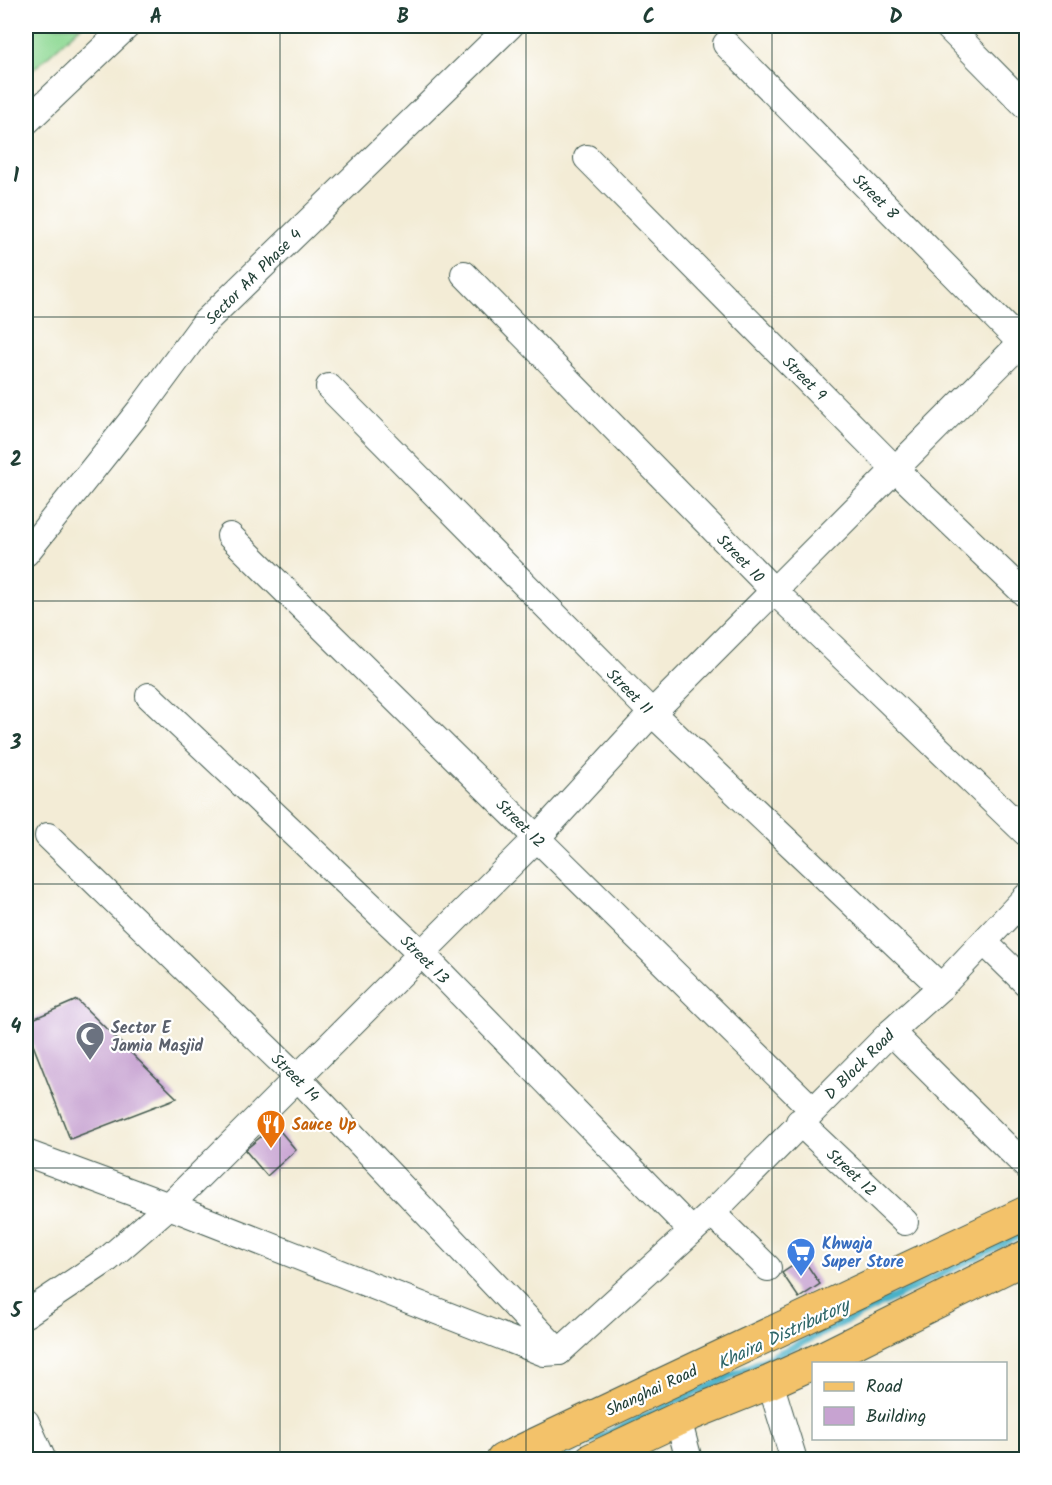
<svg xmlns="http://www.w3.org/2000/svg" width="1052" height="1485" viewBox="0 0 1052 1485" font-family="Kalam,sans-serif">
  <style>
    .green { fill: #91da96; stroke: #588c65; stroke-width: 1.5 }
    .lines { fill: none; stroke-linecap: round; stroke-linejoin: round }
    .stream { stroke: #49b1c8; stroke-width: 8 }
    .building { fill: #c7a3d1 }
    .street-casing { stroke: #3f574c; stroke-width: 28 }
    .primary-casing { stroke: #3f574c; stroke-width: 35 }
    .street { stroke: #fff; stroke-width: 26 }
    .primary { stroke: #f3c26a; stroke-width: 33 }
    .grid { fill: none; stroke: #1f3d34; stroke-width: 1.5; stroke-opacity: 0.55 }
    .labels { text-anchor: middle; stroke-width: 4.5; stroke-linejoin: round; paint-order: stroke }
    .street-label { font-size: 16px; fill: #1f3d34; stroke: #fff }
    .worship-label { font-size: 16px; font-weight: bold; fill: #5b616d; stroke: #fff; text-anchor: start }
    .food-label { font-size: 16px; font-weight: bold; fill: #c56008; stroke: #fff; text-anchor: start }
    .shop-label { font-size: 16px; font-weight: bold; fill: #366cbe; stroke: #fff; text-anchor: start }
    .water-label { font-size: 18px; font-style: italic; fill: #2e6668; stroke: #fff }
    .neatline { fill: none; stroke: #1f3d34; stroke-width: 2 }
    .grid-label { font-size: 20px; text-anchor: middle; font-weight: bold; fill: #1f3d34 }
  </style>
  <rect width="100%" height="100%" fill="#fff"/>
  <filter id="ink" filterUnits="userSpaceOnUse"><feTurbulence type="fractalNoise" baseFrequency=".0167" numOctaves="2"/><feDisplacementMap in="SourceGraphic" scale="12" xChannelSelector="R" yChannelSelector="G"/><feConvolveMatrix kernelMatrix="1 2 1 2 8 2 1 2 1" color-interpolation-filters="sRGB"/></filter>
  <filter id="wash" filterUnits="userSpaceOnUse"><feTurbulence type="fractalNoise" baseFrequency=".008" numOctaves="4" result="noise"/><feDisplacementMap in="SourceGraphic" scale="24" xChannelSelector="R" yChannelSelector="G"/><feGaussianBlur stdDeviation="1.35" result="paint"/><feColorMatrix in="noise" values="0 0 0 0 0 0 0 0 0 0 0 0 0 0 0 0 0 1.4 0 .05"/><feComposite in="paint" operator="in"/></filter>
  <g filter="url(#wash)">
    <rect width="100%" height="100%" fill="#f3ecd6"/>
    <polygon class="green" points="26,26 81,26 26,76"/>
    <g class="lines">
      <polyline class="stream" points="551,1460 793,1347 1026,1232"/>
    </g>
    <g id="blocks">
      <g class="building">
        <polygon points="77,1000 177,1098 70,1139 26,1027 26,1022"/>
        <polygon points="275,1125 296,1150 267,1176 245,1150"/>
        <polygon points="803,1259 820,1284 799,1298 782,1273"/>
      </g>
    </g>
  </g>
  <g filter="url(#ink)">
    <use href="#blocks" fill-opacity="0" stroke="#3f574c" stroke-width="1.5"/>
    <g class="lines">
      <g class="street-casing">
        <g id="street">
          <polyline points="947,26 1026,106"/>
          <polyline points="726,44 1026,348"/>
          <polyline points="26,122 127,26"/>
          <polyline points="587,158 896,470 1026,595"/>
          <polyline points="464,274 774,591 1026,833"/>
          <polyline points="329,387 652,713 941,987"/>
          <polyline points="230,536 813,1110"/>
          <polyline points="26,553 140,410 205,322 510,26"/>
          <polyline points="149,696 422,954 692,1231"/>
          <polyline points="48,836 297,1077 559,1352"/>
          <polyline points="984,942 1026,983"/>
          <polyline points="891,1032 1026,1166"/>
          <polyline points="799,1122 905,1222"/>
          <polyline points="26,1153 169,1206 544,1353 559,1352 712,1213 891,1032 941,987 1026,897"/>
          <polyline points="712,1213 768,1268"/>
          <polyline points="26,1314 108,1259 169,1206 536,839 652,713 1026,338"/>
          <polyline points="770,1382 794,1460"/>
          <polyline points="678,1419 689,1460"/>
          <polyline points="26,1422 43,1460"/>
        </g>
      </g>
      <g class="primary-casing">
        <g id="primary">
          <polyline points="503,1460 1026,1213"/>
          <polyline points="591,1460 678,1419 770,1382 823,1358 1026,1257"/>
        </g>
      </g>
      <use href="#street" class="street"/>
      <use href="#primary" class="primary"/>
    </g>
  </g>
  <path class="grid" d="M280,26V1460M526,26V1460M772,26V1460M26,317H1026M26,601H1026M26,884H1026M26,1168H1026"/>
  <defs>
    <g id="mosque-pin" transform="scale(1.5)"><path d="M0 17L-7.5 6A9.5 9.5 0 1 1 7.5 6Z" fill="#6b7280" stroke="#fff"/><path d="M3.5-4.9A6 6 0 1 0 3.5 4.9A5 5 0 1 1 3.5-4.9Z" fill="#fff"/></g>
    <g id="restaurant-pin" transform="scale(1.5)"><path d="M0 17L-7.5 6A9.5 9.5 0 1 1 7.5 6Z" fill="#e8710a" stroke="#fff"/><path d="M-5-6h1v4h1v-4h1v4h1v-4h1v5L-1.5 .5V6h-2V.5L-5-1ZM5-6V6H3V1.5H1.5Q1.5-4 5-6Z" fill="#fff"/></g>
    <g id="supermarket-pin" transform="scale(1.5)"><path d="M0 17L-7.5 6A9.5 9.5 0 1 1 7.5 6Z" fill="#3f7fe0" stroke="#fff"/><path d="M-6-5.5h2.5l.6 2H6L4.5 2H-2.5L-4.4-4H-6ZM-1.5 3.2a1.3 1.3 0 1 0 .1 0ZM3 3.2a1.3 1.3 0 1 0 .1 0Z" fill="#fff"/></g>
  </defs>
  <g fill-rule="evenodd">
    <use href="#mosque-pin" x="90" y="1036"/>
    <use href="#restaurant-pin" x="271" y="1124"/>
    <use href="#supermarket-pin" x="801" y="1252"/>
  </g>
  <g class="labels">
    <g class="street-label">
      <text transform="translate(876 196) rotate(45)" y="6">Street 8</text>
      <text transform="translate(253 276) rotate(-45)" y="6">Sector AA Phase 4</text>
      <text transform="translate(805 378) rotate(45)" y="6">Street 9</text>
      <text transform="translate(741 558) rotate(46)" y="6">Street 10</text>
      <text transform="translate(630 691) rotate(45)" y="6">Street 11</text>
      <text transform="translate(521 823) rotate(45)" y="6">Street 12</text>
      <text transform="translate(425 959) rotate(45)" y="6">Street 13</text>
      <text transform="translate(859 1064) rotate(-45)" y="6">D Block Road</text>
      <text transform="translate(296 1077) rotate(45)" y="6">Street 14</text>
      <text transform="translate(852 1172) rotate(43)" y="6">Street 12</text>
      <text transform="translate(651 1390) rotate(-25)" y="6">Shanghai Road</text>
    </g>
    <g class="worship-label">
      <text x="111" y="1033">Sector E<tspan x="111" dy="18">Jamia Masjid</tspan></text>
    </g>
    <g class="food-label">
      <text x="292" y="1130">Sauce Up</text>
    </g>
    <g class="shop-label">
      <text x="822" y="1249">Khwaja<tspan x="822" dy="18">Super Store</tspan></text>
    </g>
    <g class="water-label">
      <text transform="translate(783 1334) rotate(-25)" y="6">Khaira Distributory</text>
    </g>
  </g>
  <rect width="1052" height="1485" fill="none" stroke="#fff" stroke-width="66"/>
  <rect x="812" y="1362" width="195" height="78" fill="#ffffff" stroke="#a5b1ae" stroke-width="1.5"/>
  <rect x="824" y="1382" width="30" height="9" fill="#f3c26a" stroke="#a5b1ae" stroke-width="1.5"/>
  <text x="866" y="1392" font-size="18" fill="#1f3d34">Road</text>
  <rect x="824" y="1407" width="30" height="18" fill="#c7a3d1" stroke="#a5b1ae" stroke-width="1.5"/>
  <text x="866" y="1422" font-size="18" fill="#1f3d34">Building</text>
  <rect x="33" y="33" width="986" height="1419" class="neatline"/>
  <g class="grid-label">
    <text x="156" y="23">A</text>
    <text x="403" y="23">B</text>
    <text x="649" y="23">C</text>
    <text x="896" y="23">D</text>
    <text x="16" y="182">1</text>
    <text x="16" y="466">2</text>
    <text x="16" y="749">3</text>
    <text x="16" y="1033">4</text>
    <text x="16" y="1317">5</text>
  </g>
</svg>
